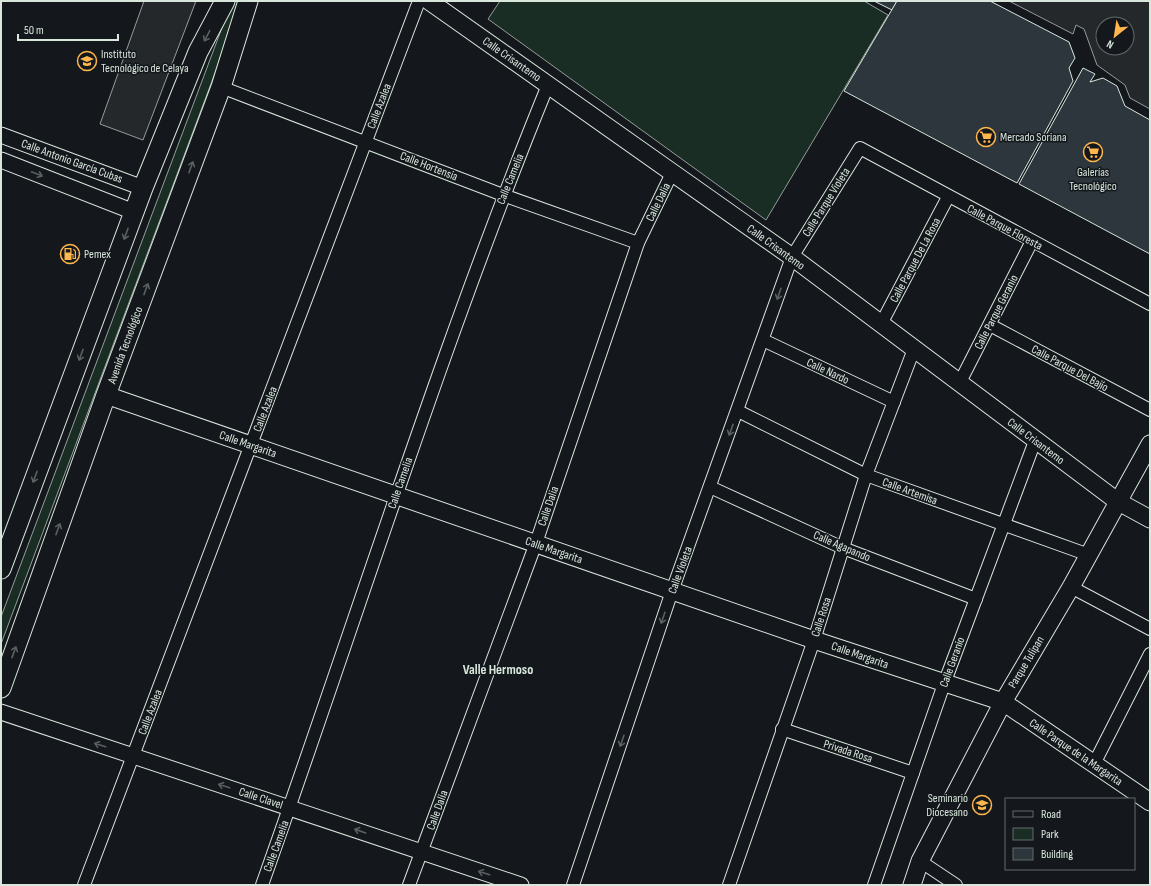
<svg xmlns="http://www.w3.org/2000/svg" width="1151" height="886" viewBox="0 0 1151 886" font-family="'Sofia Sans Condensed',sans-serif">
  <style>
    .green { fill: #1a2d24; stroke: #939e99 }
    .parking { fill: #24282b; stroke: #939e99; fill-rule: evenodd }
    .building { fill: #2c363c; stroke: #d8e6dc }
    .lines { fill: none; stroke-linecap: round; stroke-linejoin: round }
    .minor-casing { stroke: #d8e6dc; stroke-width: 14 }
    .tertiary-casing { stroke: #d8e6dc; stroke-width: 17 }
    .secondary-casing { stroke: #d8e6dc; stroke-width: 19 }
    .primary-casing { stroke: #d8e6dc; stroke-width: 21 }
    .minor { stroke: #14181c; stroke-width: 12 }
    .tertiary { stroke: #14181c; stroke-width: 15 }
    .secondary { stroke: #14181c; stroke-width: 17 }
    .primary { stroke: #14181c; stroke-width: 19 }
    .oneway { stroke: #59605f }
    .labels { text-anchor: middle; stroke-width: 3; stroke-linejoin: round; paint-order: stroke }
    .poi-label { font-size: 12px; fill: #d8e6dc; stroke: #14181c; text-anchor: start }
    .street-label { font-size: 12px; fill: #d8e6dc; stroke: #14181c }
    .quarter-label { font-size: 14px; font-weight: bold; fill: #d8e6dc; stroke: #14181c }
  </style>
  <rect width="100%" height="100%" fill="#14181c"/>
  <g class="green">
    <polygon points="232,1 242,1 1,644 1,617"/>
    <polygon points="500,1 864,1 888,15 766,220 488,19"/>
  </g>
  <g class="parking">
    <polygon points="144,1 196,1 143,140 100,124"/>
    <path d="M1009,1H1150V109L1130,98L1125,85L1097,65L1084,29L1076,25L1073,34ZM1103,24H1127V48H1103Z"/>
  </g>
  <g class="building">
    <polygon points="874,1 897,1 892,10"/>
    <polygon points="897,1 990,1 1069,42 1075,58 1069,68 1073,81 1017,183 844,91"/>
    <polygon points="1083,68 1095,74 1090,82 1103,78 1117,86 1125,106 1150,120 1150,254 1019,184"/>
  </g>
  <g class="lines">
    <g class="minor-casing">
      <g id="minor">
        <polyline points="221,87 503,195 638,243"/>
        <polyline points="881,324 948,197"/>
        <polyline points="990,325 1150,410"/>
        <polyline points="763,340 894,402"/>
        <polyline points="959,384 1032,241"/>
        <polyline points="738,411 866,475 1089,555"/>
        <polyline points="710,487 843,548 976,599"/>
        <polyline points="1071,587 1150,629"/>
        <polyline points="782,729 913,773"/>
        <polyline points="1094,764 1150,654"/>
        <polyline points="920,861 956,885"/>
        <polyline points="84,885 419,1"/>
        <path d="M262,885C357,618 441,347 548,85"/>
        <polyline points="409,885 536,543 638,243 672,173"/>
        <polyline points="573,885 672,591 792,257 860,148 1150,304"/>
        <polyline points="729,885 814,640 866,475 914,349"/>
        <polyline points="874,885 944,684 1035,441"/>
      </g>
    </g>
    <g class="tertiary-casing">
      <g id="tertiary">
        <polyline points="1,135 143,188"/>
        <polyline points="1,160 134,212"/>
        <polyline points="1,712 521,885"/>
      </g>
    </g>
    <g class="secondary-casing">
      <g id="secondary">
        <polyline points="429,1 792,257 1117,501 1150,519"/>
        <polyline points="106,395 814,640 1003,702 1150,802"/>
        <polyline points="912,885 920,861 1003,702 1071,587 1150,444"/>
      </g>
    </g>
    <g class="primary-casing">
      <g id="primary">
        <polyline points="1,569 143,188 198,52 225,1"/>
        <polyline points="1,688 106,395 221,87 248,1"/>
      </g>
    </g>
    <use href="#minor" class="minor"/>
    <use href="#tertiary" class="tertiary"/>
    <use href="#secondary" class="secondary"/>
    <use href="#primary" class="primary"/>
  </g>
  <defs><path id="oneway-shaft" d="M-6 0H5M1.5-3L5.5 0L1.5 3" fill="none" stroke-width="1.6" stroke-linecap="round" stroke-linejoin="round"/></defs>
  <g class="oneway">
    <use href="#oneway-shaft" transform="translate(207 36) rotate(118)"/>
    <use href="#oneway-shaft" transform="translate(191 167) rotate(-70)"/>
    <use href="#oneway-shaft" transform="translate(37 174) rotate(21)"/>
    <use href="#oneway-shaft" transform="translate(126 234) rotate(110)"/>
    <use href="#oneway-shaft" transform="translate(146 289) rotate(-70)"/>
    <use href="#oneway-shaft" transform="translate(779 294) rotate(109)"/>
    <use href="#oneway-shaft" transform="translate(81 355) rotate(110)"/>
    <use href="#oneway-shaft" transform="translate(731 430) rotate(110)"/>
    <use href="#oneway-shaft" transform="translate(35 477) rotate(110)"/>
    <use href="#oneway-shaft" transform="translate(58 529) rotate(-70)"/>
    <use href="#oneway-shaft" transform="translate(663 618) rotate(109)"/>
    <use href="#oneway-shaft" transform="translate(14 652) rotate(-70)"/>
    <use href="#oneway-shaft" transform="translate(622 741) rotate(109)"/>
    <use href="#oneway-shaft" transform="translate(100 745) rotate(-162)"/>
    <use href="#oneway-shaft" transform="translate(224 786) rotate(-162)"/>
    <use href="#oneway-shaft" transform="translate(360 831) rotate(-161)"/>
    <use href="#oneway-shaft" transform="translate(484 873) rotate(-162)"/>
  </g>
  <defs>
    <g id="university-ring" transform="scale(1)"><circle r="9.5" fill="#14181c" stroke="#ffb74d" stroke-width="1.5"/><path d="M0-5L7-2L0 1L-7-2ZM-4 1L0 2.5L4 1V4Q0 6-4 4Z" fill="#ffb74d"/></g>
    <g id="supermarket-ring" transform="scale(1)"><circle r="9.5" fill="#14181c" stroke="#ffb74d" stroke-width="1.5"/><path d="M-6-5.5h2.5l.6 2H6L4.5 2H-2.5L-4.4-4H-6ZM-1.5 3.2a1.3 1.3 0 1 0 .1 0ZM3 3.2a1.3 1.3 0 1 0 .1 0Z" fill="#ffb74d"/></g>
    <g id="fuel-ring" transform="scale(1)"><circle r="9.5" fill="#14181c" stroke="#ffb74d" stroke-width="1.5"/><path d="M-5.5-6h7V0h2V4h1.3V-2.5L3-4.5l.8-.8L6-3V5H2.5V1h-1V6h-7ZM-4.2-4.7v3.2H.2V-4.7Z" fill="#ffb74d"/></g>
  </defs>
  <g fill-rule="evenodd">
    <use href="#university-ring" x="87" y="61"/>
    <use href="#supermarket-ring" x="986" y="137"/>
    <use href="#supermarket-ring" x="1093" y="152"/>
    <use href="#fuel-ring" x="70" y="254"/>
    <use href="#university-ring" x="982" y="805"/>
  </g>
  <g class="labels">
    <g class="poi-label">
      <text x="101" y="58">Instituto<tspan x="101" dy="14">Tecnológico de Celaya</tspan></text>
      <text x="1000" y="141">Mercado Soriana</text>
      <text x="1093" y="176" text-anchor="middle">Galerías<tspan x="1093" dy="14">Tecnológico</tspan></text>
      <text x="84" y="258">Pemex</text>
      <text x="968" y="802" text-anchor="end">Seminario<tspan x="968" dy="14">Diocesano</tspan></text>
    </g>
    <g class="street-label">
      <text transform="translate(512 59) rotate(35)" y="4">Calle Crisantemo</text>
      <text transform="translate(379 106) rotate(-69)" y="4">Calle Azalea</text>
      <text transform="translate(72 161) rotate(20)" y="4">Calle Antonio García Cubas</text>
      <text transform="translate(429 166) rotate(21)" y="4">Calle Hortensia</text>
      <text transform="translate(510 179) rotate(-68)" y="4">Calle Camelia</text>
      <text transform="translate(658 202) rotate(-64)" y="4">Calle Dalia</text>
      <text transform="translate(826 202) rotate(-58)" y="4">Calle Parque Violeta</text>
      <text transform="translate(1005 227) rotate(28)" y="4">Calle Parque Floresta</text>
      <text transform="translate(776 247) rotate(36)" y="4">Calle Crisantemo</text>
      <text transform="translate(915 260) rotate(-62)" y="4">Calle Parque De La Rosa</text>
      <text transform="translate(996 312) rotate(-63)" y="4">Calle Parque Geranio</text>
      <text transform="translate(125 345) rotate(-70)" y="4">Avenida Tecnológico</text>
      <text transform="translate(1070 368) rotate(28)" y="4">Calle Parque Del Bajío</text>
      <text transform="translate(828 371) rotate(25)" y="4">Calle Nardo</text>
      <text transform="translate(265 409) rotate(-69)" y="4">Calle Azalea</text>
      <text transform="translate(1036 441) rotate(37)" y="4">Calle Crisantemo</text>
      <text transform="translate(248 444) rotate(19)" y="4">Calle Margarita</text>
      <text transform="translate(400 483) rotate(-71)" y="4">Calle Camelia</text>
      <text transform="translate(910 491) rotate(20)" y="4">Calle Artemisa</text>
      <text transform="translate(548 506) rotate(-71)" y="4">Calle Dalia</text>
      <text transform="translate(842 546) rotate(23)" y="4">Calle Agapando</text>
      <text transform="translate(554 550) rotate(19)" y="4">Calle Margarita</text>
      <text transform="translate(680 570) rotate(-70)" y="4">Calle Violeta</text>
      <text transform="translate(821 617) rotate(-72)" y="4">Calle Rosa</text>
      <text transform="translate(860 655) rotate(19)" y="4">Calle Margarita</text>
      <text transform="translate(952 662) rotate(-70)" y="4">Calle Geranio</text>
      <text transform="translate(1026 662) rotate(-59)" y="4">Parque Tulipan</text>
      <text transform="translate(150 712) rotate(-69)" y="4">Calle Azalea</text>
      <text transform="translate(848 751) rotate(18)" y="4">Privada Rosa</text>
      <text transform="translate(1076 752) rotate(34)" y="4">Calle Parque de la Margarita</text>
      <text transform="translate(261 798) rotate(18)" y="4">Calle Clavel</text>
      <text transform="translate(437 810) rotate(-70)" y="4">Calle Dalia</text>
      <text transform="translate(276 846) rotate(-70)" y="4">Calle Camelia</text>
    </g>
    <g class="quarter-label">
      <text x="498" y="674">Valle Hermoso</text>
    </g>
  </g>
  <rect width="1151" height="886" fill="none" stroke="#d8e6dc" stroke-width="4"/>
  <rect x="1005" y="798" width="130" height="72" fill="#14181c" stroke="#626a69"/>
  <rect x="1013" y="811" width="20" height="6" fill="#14181c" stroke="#626a69"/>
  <text x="1041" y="818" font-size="12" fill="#d8e6dc">Road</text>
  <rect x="1013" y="828" width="20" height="12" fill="#1a2d24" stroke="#626a69"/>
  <text x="1041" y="838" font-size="12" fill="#d8e6dc">Park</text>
  <rect x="1013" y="848" width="20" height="12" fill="#2c363c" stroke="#626a69"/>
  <text x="1041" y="858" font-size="12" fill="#d8e6dc">Building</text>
  <g transform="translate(1115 36) rotate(210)"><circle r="19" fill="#14181c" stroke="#626a69"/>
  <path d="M0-3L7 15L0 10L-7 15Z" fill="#ffb74d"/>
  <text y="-6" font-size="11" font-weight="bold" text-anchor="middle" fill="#d8e6dc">N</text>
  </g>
  <path d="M18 34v6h100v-6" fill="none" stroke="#d8e6dc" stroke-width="2"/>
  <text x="24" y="34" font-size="12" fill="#d8e6dc" stroke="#14181c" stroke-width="3" paint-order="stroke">50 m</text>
</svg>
